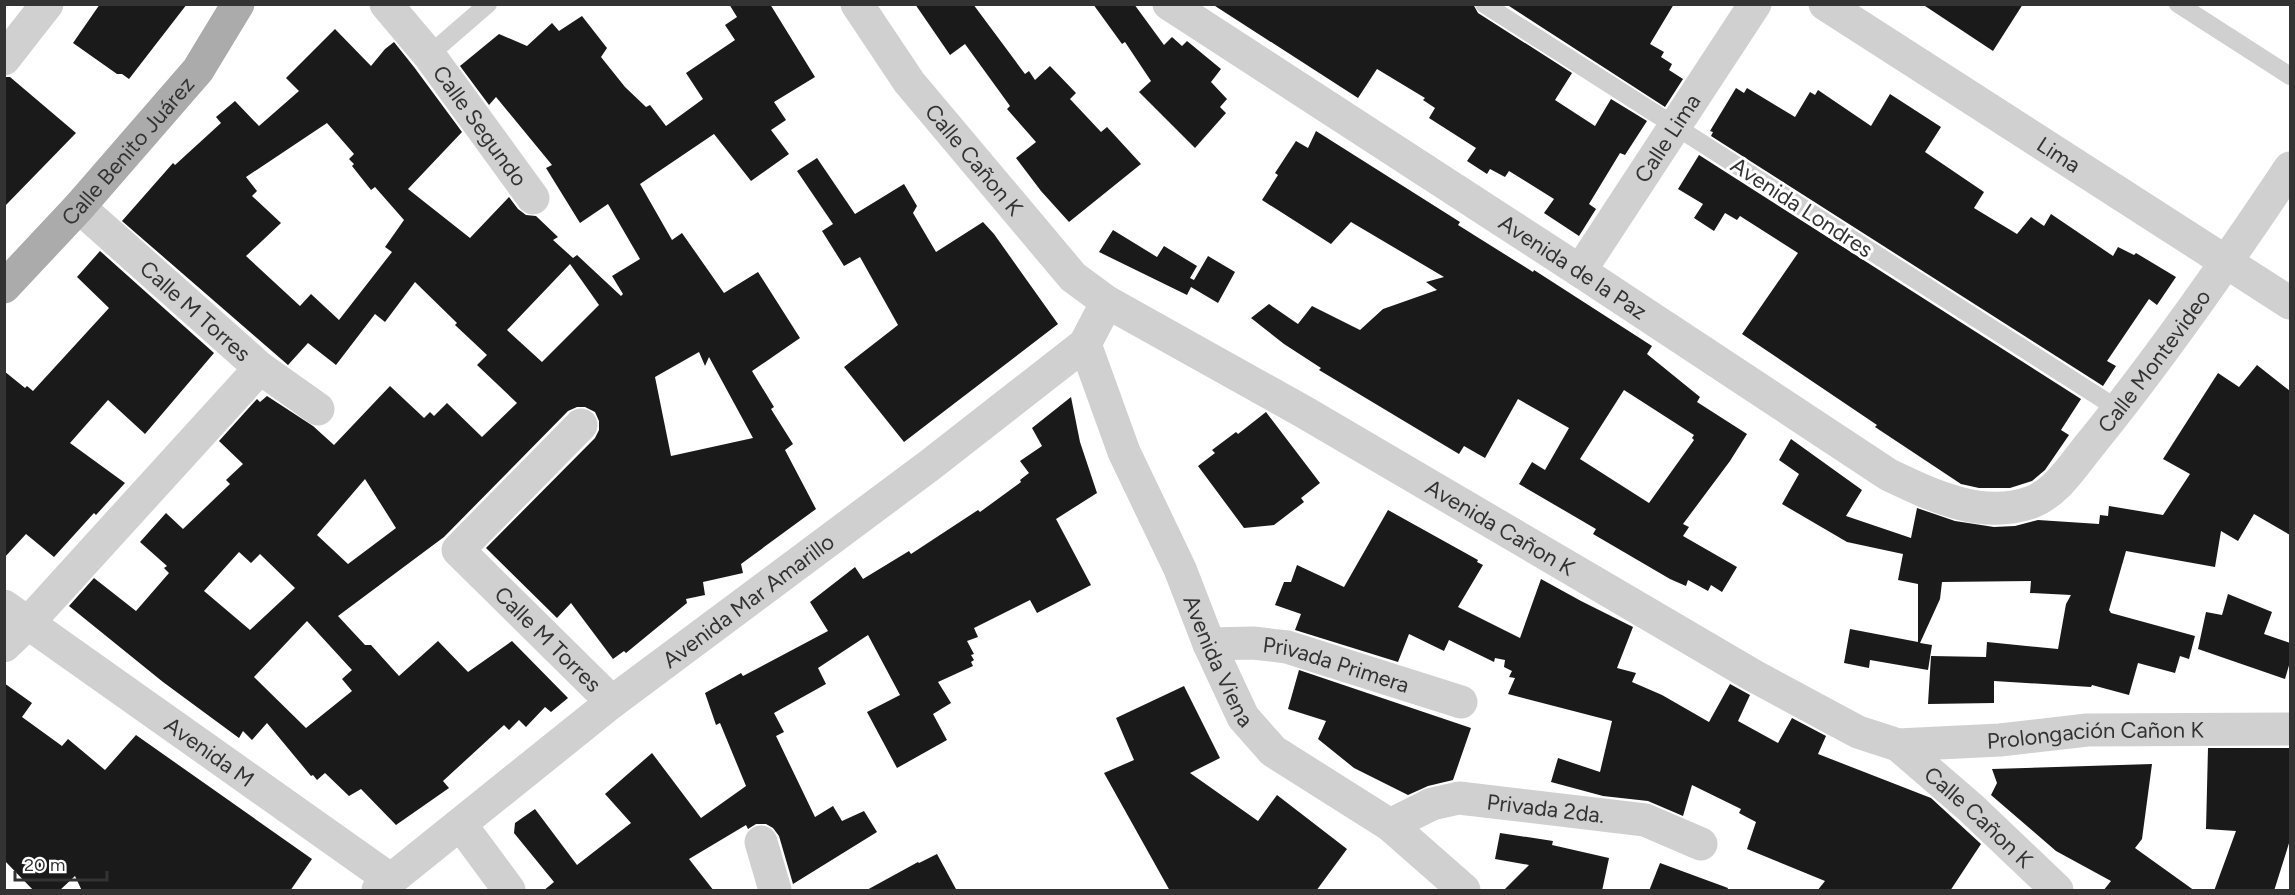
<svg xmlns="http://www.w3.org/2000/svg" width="2295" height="895" viewBox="0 0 2295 895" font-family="Figtree,sans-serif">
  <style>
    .building { fill: #1a1a1a; fill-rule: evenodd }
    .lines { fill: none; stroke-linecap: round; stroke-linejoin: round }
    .service { stroke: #d0d0d0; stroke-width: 18 }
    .minor { stroke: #d0d0d0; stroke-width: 33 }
    .tertiary { stroke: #d0d0d0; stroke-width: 33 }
    .primary { stroke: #ababab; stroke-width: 33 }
    .labels { text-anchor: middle; stroke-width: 6; stroke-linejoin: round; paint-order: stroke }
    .street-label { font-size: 22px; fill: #333; stroke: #fff }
  </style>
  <rect width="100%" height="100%" fill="#fff"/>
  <g class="building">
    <polygon points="100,4 187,4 129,79 122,74 117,74 73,43"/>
    <path d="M729,4H770L815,77L774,102L786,120L771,130L789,154L751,181L714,134L640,184L672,240L682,233L724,293L758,272L800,338L752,371L774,407L771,409L793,444L785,450L816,509L741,564L743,573L703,582L705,595L686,599L687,603L626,653L624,651L613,659L571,603L557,618L486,548L595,438L599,430V421L595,412L585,407H577L568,411L444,537L338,616L365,645H371L399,676L438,641L468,672L512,641L568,698L551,712L545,707L526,727L519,720L509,730L504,725L443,781L449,788L396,825L361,789L349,796L325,773L317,780L313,775L311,776L267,723L252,740L243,731L239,738L163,682L69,606L94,578L136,611L169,573L164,568L167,566L140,542L166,513L183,529L230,484L226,480L243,464L219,441L257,399L260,402L267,396L313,426L334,445L390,386L424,418L430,412L434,416L447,403L482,437L517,403L477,365L487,355L455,325L457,323L415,282L385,322L375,314L336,365L308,343L288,365L122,221L173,163L175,165L221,123L216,117L235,101L259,126L299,91L286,78L335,29L371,66L385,49L394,42L414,67L462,132L408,189L470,238L509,197L518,209L526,215L536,216L558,237L553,240L573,258L577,255L621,296L623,294L612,276L640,259L608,204L580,223L546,168L552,165L496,97L489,105L460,66L499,34L527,46L552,23L559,31L582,16L607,48L601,57L625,87L646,107L650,105L666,126L703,99L686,73L735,40L725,25L737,17ZM327,123L354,154L349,159L354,164L352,166L371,190L375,187L404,220L385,247L392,252L339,320L311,294L300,306L246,256L281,223L252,196L257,191L246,177ZM570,264L599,305L542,362L507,330ZM699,352L705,366L709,357L753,438L671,456L655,377ZM365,479L396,528L348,564L317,535ZM239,552L251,563L260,554L295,588L250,630L204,591ZM307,621L352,670L342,679L352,691L306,728L254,677Z"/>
    <polygon points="915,4 973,4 1025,74 1029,71 1035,80 1050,66 1076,93 1070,99 1101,132 1107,127 1141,164 1069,222 1041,191 1016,158 1036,142 1007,109 1010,106 965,44 950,55"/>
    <polygon points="1093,4 1134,4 1164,45 1172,37 1182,46 1187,41 1221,69 1211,82 1227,99 1220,107 1226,113 1195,148 1139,92 1151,81 1125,42 1122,44"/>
    <polygon points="1212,4 1473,4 1478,13 1572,73 1555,100 1595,126 1611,99 1647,121 1625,155 1620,153 1589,204 1596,209 1579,236 1544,213 1554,199 1509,171 1505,177 1490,169 1487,174 1467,161 1476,148 1429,118 1435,108 1423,100 1425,98 1377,69 1358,98"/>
    <polygon points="1506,4 1674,4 1650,44 1664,52 1661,57 1672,64 1669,70 1683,79 1665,107"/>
    <polygon points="1922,4 2023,4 1993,51"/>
    <polygon points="4,77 10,77 76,133 4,207"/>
    <polygon points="1736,88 1744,93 1747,88 1795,117 1810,92 1815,95 1818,90 1871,126 1890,94 1941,127 1925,152 1984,192 1974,208 2017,234 2031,217 2044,226 2051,214 2113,256 2118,247 2134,255 2136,253 2176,277 2157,305 2149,299 2107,361 2116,366 2103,386 1711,136 1713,132 1710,131"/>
    <path d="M1316,131L1460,222L1458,225L1533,272L1534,270L1652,346L1647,354L1700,397L1697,402L1747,434L1730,461L1683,524L1689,527L1683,536L1737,567L1722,592L1711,585L1708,591L1688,580L1686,586L1670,579L1593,534L1596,529L1519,484L1532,462L1545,470L1569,428L1518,399L1485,458L1464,446L1459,454L1319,370L1321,368L1284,344L1251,318L1269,304L1298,324L1312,306L1360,330L1383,309L1437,290L1426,282L1444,277L1351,222L1331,244L1262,200L1278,175L1275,173L1296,141L1308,148ZM1624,390L1694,435L1692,438L1694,440L1649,503L1580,459Z"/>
    <polygon points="1699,155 2081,399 2061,430 2069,435 2045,470 2032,481 2010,488 1979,488 1961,484 1875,427 1877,425 1742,334 1798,253 1740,216 1737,220 1725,213 1714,231 1694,218 1703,204 1678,189"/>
    <polygon points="817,158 855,214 904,184 917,206 913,213 936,252 983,222 994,234 1058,324 904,442 844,367 898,325 860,257 844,266 822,231 833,224 797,171"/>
    <polygon points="1113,230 1157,257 1164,246 1197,266 1190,278 1194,280 1208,256 1235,272 1218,303 1191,287 1187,295 1099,252"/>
    <polygon points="100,251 214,353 145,434 108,400 70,443 125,483 96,515 94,513 54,557 26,534 4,558 4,371 25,388 27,386 33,391 109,308 77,277"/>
    <polygon points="2257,365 2290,391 2290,535 2254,514 2238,541 2221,531 2215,567 2126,551 2109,610 2111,613 2195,636 2189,659 2180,656 2175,673 2138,663 2129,695 2092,685 2091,687 1994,681 1994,703 1928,704 1931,656 1986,657 1987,642 2058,649 2066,604 2071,595 2030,593 2031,581 1942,582 1940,599 1920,643 1932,645 1928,670 1870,660 1869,668 1844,663 1850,629 1918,642 1918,584 1898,580 1903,554 1847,542 1782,504 1799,474 1779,460 1791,439 1862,490 1846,516 1911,538 1917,508 1955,521 1994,527 2015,526 2038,520 2099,524 2100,515 2108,516 2109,506 2163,515 2190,474 2163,459 2218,373 2239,387"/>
    <polygon points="1071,397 1080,442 1097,493 1056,519 1091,585 1037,613 1030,600 974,628 978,637 967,641 974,654 971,655 974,660 971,662 973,666 938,682 951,703 933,714 947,740 897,768 867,712 900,695 868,635 818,668 826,684 774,713 784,732 776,736 815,817 833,806 842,821 864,811 877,832 793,884 779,836 773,828 766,824 756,824 748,829 746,825 689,859 714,891 543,891 554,882 514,833 515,823 535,809 577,865 631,823 605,794 652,753 701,818 746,786 720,723 716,725 705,693 741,673 743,676 828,631 810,602 855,567 863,579 909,551 911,554 978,510 980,512 1021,482 1020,480 1029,473 1020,461 1042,446 1032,428"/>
    <polygon points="1266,412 1320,483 1301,498 1304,502 1274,525 1244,528 1198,466 1215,453 1212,450 1236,432 1238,434"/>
    <polygon points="1388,510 1478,560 1477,562 1483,565 1458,607 1520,638 1541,579 1581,601 1633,627 1617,668 1636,673 1632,682 1662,695 1709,722 1730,684 1750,695 1738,721 1778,743 1792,718 1826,736 1818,754 1931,798 1981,844 1950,891 1817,891 1825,881 1747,849 1756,822 1739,813 1741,809 1692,785 1683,816 1648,801 1603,796 1551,782 1558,758 1600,772 1612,721 1508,694 1515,678 1509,677 1512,671 1504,667 1505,660 1495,658 1494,662 1449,640 1444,651 1409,634 1398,662 1295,630 1301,614 1275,605 1284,582 1291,582 1297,565 1344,587"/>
    <polygon points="2228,594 2272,612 2264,634 2290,643 2290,662 2285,679 2198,649 2206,612 2222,615"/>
    <polygon points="1299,670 1471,728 1453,780 1428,786 1408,795 1354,768 1318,739 1326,721 1288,709"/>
    <polygon points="4,683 32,703 22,717 62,746 68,739 105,770 136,735 312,859 290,891 82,891 75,876 59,891 34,891 4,860"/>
    <polygon points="1184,686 1220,758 1190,773 1258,821 1277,795 1347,849 1316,891 1170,891 1104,773 1134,760 1116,718"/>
    <polygon points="2208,748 2290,748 2290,840 2274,891 2214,891 2236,831 2206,829"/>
    <polygon points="2152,764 2142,839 2135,848 2195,891 2103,891 2111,881 2056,851 1991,795 1997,783 1992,769"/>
    <polygon points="1500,833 1553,841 1552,845 1609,858 1602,891 1503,891 1529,865 1495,859"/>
    <polygon points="937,854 957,891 865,891 918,862 919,863"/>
    <polygon points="1660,863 1728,888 1727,891 1649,891"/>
  </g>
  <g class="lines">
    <g class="service">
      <polyline points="1484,4 2118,409"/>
      <polyline points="2178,4 2290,76"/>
      <polyline points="429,55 488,4"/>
    </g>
    <g class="minor">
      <path id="s1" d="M386,4L429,55L533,198"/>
      <path id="s2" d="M1169,4L1580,271L1889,475C1933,496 1983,520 2032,502C2058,492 2076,461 2093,441C2164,353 2228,261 2290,168"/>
      <path id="s3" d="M1825,4L2290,303"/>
      <polyline points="4,59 47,4"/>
      <path id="s4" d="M79,207L260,368L318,409"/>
      <path id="s5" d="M1580,271L1755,4"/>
      <path id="s6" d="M1085,344L1124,452L1180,569L1209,644L1243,717L1273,751L1390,825L1464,890"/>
      <path id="s7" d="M581,425L458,550L612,702"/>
      <path id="s8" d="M4,606L391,880"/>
      <path id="s9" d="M1209,644L1253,643L1287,647L1461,702"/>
      <polyline points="4,646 28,623 260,368"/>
      <path id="s10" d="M1898,745L1971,808L2057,890"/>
      <polyline points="461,825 509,890"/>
      <path id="s11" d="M1390,825L1432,804L1459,798L1645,820L1701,844"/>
      <polyline points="761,842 775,890"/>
      <path id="s12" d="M378,890L612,702L930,465L1085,344L1107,302"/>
    </g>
    <path class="tertiary" id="s13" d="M857,4L909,82L1073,277L1107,302L1304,412L1754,676L1858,732L1898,745L2000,740L2087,730L2290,729"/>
    <path class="primary" id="s14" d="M4,287L79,207L198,70L238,4"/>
  </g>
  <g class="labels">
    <g class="street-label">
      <text dy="8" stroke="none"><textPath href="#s1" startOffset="154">Calle Segundo</textPath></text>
      <text dy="8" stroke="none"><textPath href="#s5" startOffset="159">Calle Lima</textPath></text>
      <text dy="8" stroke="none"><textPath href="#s14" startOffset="184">Calle Benito Juárez</textPath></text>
      <text dy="8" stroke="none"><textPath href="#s3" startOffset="278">Lima</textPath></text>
      <text dy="8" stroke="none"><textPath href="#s13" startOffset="195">Calle Cañon K</textPath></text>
      <text transform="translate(1802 207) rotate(33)" y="8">Avenida Londres</text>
      <text dy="8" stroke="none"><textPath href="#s2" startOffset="482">Avenida de la Paz</textPath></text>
      <text dy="8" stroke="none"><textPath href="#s4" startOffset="156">Calle M Torres</textPath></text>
      <text dy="8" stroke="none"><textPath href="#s2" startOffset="1198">Calle Montevideo</textPath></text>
      <text dy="8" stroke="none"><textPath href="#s13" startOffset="844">Avenida Cañon K</textPath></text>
      <text dy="8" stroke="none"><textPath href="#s12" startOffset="470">Avenida Mar Amarillo</textPath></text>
      <text dy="8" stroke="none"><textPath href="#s7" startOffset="302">Calle M Torres</textPath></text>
      <text dy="8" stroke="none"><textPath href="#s6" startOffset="344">Avenida Viena</textPath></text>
      <text dy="8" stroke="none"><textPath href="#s9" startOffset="130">Privada Primera</textPath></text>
      <text dy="8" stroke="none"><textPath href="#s13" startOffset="1496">Prolongación Cañon K</textPath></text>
      <text dy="8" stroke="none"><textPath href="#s8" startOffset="252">Avenida M</textPath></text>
      <text dy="8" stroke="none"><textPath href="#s11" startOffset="162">Privada 2da.</textPath></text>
      <text dy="8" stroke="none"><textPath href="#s10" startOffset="108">Calle Cañon K</textPath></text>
    </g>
  </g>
  <rect width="2295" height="895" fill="none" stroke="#333333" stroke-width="12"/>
  <path d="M15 871v9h92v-9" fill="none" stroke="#333333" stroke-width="3"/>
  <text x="24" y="871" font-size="18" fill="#333333" stroke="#ffffff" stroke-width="4.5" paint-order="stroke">20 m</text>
</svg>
